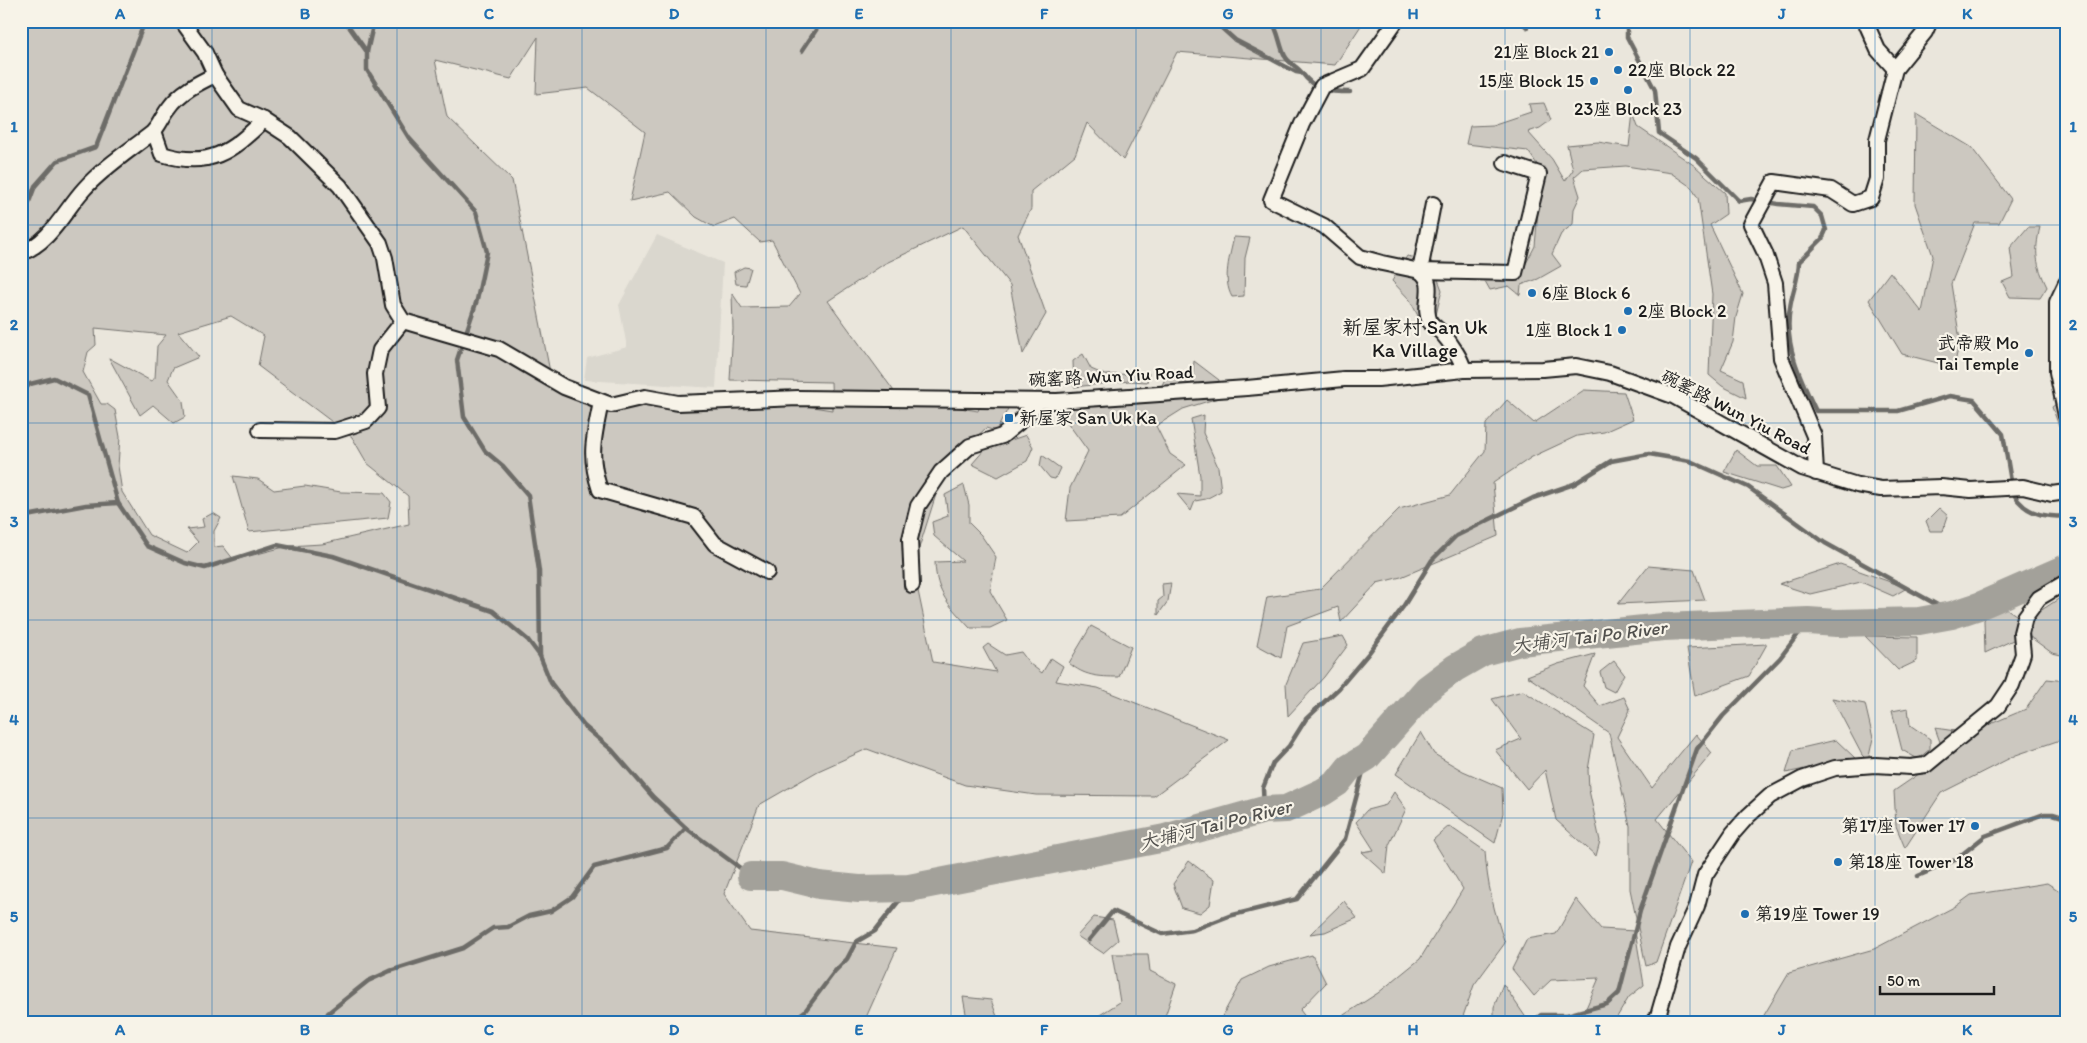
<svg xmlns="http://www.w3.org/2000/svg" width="2087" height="1043" viewBox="0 0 2087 1043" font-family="Itim,'LXGW WenKai TC',sans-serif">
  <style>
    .built { fill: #dad7ce }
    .green { fill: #ccc8c0; stroke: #74726e; fill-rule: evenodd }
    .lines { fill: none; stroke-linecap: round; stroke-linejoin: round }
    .stream { stroke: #6d6c68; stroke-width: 4.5 }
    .river { stroke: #a3a19a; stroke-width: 28 }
    .minor-casing { stroke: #1c1c1c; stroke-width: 18 }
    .minor { stroke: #f7f3e8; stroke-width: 14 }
    .grid { fill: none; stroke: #1f6fb2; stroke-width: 1; stroke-opacity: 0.55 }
    .poi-dot { fill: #1f6fb2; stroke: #f7f3e8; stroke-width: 2 }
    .labels { text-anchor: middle; stroke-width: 4.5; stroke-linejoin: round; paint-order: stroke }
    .poi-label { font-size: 18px; fill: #1c1c1c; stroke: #f7f3e8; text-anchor: start }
    .street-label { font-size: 18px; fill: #1c1c1c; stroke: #f7f3e8 }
    .water-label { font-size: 19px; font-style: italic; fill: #52514e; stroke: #f7f3e8 }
    .quarter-label { font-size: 20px; fill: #1c1c1c; stroke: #f7f3e8 }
    .neatline { fill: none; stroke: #1f6fb2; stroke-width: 2 }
    .grid-label { font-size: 16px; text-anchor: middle; font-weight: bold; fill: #1f6fb2 }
  </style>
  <rect width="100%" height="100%" fill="#eae6dc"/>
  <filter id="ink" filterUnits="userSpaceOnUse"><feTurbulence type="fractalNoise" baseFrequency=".02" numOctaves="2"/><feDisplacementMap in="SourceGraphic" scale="10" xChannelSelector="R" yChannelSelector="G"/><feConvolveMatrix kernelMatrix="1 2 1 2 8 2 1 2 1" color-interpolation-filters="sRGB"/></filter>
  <g filter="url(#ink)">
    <polygon class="built" points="657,235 723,263 716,388 584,380 587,358 627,347 619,305"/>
    <g class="green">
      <path d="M21,21H1364L1335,65L1177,52L1123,160L1087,123L1075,155L1031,191V209L1018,235L1046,314L1023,354L1010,285L963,226L884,264L828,301L899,398L978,411L986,393L1017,392L996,431L986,428L945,466L913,567L933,662L996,672L983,648L988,644L1005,655L1021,652L1030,664L1042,673L1051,658L1063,666L1056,681L1098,688L1229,740L1154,796L1036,795L965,785L867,749L818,771L759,805L724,894L750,931L897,948L864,1022H21ZM538,37L536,94L588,88L645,132L630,201L670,192L696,217L714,227L735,219L760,242L772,240L800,294L789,307L742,308L732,293L733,329L730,380L831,382L832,410L742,396L605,398L551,377L512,180L447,117L435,60L511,79ZM231,316L264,336L258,366L352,437L367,463L408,496L409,524L322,544L288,546L234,560L223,546L214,547V531L221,518L213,513L202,519L204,527L187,529L198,542L187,553L149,535L122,492L118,466L120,437L115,410L107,404H101L83,372L88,352L96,345L95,328L166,335L157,346L155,378L151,381L109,358L140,415L153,405L174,423L185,417L183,401L168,380L173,368L199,357L178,332Z"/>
      <polygon points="1544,103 1551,120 1540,128 1528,132 1552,159 1565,181 1573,170 1567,145 1598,142 1629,147 1633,113 1638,127 1695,166 1725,193 1726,214 1710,225 1743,294 1736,317 1733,342 1721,370 1743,380 1746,398 1722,386 1709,375 1712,294 1698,198 1691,187 1671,173 1626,166 1583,169 1574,177 1580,196 1574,209 1573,224 1561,234 1552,254 1561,266 1538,279 1521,285 1520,295 1509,286 1490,290 1485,281 1493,276 1519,277 1535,246 1540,189 1545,176 1528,151 1466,144 1470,126 1492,125 1531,112 1529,104"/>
      <polygon points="1916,114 1971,147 2011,199 1999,223 1975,223 1951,284 1960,340 1954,367 1902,354 1869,300 1890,272 1922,312 1933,256 1915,204"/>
      <path d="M2028,227H2040C2034,253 2036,264 2047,287L2040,298L2010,297L2002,282L2014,277L2010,248Z"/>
      <path d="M1234,237L1250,238L1245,258L1244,296L1232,297C1222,279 1230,256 1234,237Z"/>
      <polygon points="1407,256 1431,261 1442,290 1435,319 1420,320 1410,300 1392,281"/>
      <polygon points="744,267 751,268 746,285 736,284 734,272"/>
      <polygon points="1083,354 1091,369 1105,375 1149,373 1147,382 1129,381 1074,387 1073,361"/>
      <polygon points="1194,361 1219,380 1218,398 1183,409 1156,426 1170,454 1186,465 1120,518 1066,521 1070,488 1088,451 1057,408 1103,394 1161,387 1167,375 1187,381 1193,373"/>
      <polygon points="1584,390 1624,392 1633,419 1604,432 1577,436 1532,457 1493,483 1498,536 1401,577 1377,583 1341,622 1338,607 1287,626 1281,658 1257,645 1267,597 1320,589 1399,509 1450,495 1485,451 1486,424 1507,400 1534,423"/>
      <polygon points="2066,397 2066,431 2065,432 2059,426 2052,407"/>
      <polygon points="1204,415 1203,433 1218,467 1221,491 1206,499 1195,501 1191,511 1177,494 1200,496 1200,476 1191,419"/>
      <polygon points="1026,435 1033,447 1027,461 998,477 972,464 985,449"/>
      <polygon points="1736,450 1757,466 1777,466 1791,487 1781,490 1724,472"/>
      <polygon points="1042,455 1060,468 1055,479 1050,478 1040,466"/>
      <polygon points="233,476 258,479 274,490 305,486 341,492 384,493 391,502 388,518 249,532"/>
      <path d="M964,485L969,505V523L981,535L996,557L990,591L1007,620L990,628H970C950,606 936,594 935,562L963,561L934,536L932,522L948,516L945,495Z"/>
      <polygon points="1939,508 1948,516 1943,531 1930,531 1926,521"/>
      <polygon points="1840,564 1907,588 1893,596 1861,582 1810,594 1779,584"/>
      <polygon points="1648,566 1694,570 1705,600 1618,604"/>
      <polygon points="1171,583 1168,601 1158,615 1158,601 1163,597 1162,584"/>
      <polygon points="2066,594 2066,656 2052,653 2026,634 1985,653 1984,620 1995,601 2025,621"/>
      <path d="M1091,626L1131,647L1119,677C1098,677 1084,676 1069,663Z"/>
      <polygon points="1343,636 1348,645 1324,677 1288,716 1286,684 1303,643"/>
      <polygon points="1865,636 1917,637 1917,661 1898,670"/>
      <polygon points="1767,644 1749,676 1695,696 1687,648"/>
      <polygon points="1595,654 1583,686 1600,706 1624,697 1630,710 1617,737 1652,788 1696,734 1712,753 1657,819 1691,862 1656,962 1646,966 1630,889 1630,826 1609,733 1527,676 1558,664"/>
      <polygon points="1614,661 1624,674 1614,692 1604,687 1600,672"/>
      <polygon points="2047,679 2066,681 2066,738 2016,755 1941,793 1905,848 1896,826 1894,791 1945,756 1935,728 1969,733 2026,709"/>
      <polygon points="1523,691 1594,735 1588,770 1589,790 1600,841 1596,856 1556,820 1545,770 1527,789 1495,750 1521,739 1492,699"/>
      <polygon points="1832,698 1865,704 1873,738 1868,761 1862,755"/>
      <polygon points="1908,708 1910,725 1930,739 1930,749 1918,759 1902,750 1892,711"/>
      <polygon points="1421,732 1434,754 1463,771 1502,788 1503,813 1495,843 1396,774"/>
      <polygon points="1836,740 1855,758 1786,773 1793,750"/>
      <polygon points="1394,792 1406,809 1389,845 1386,874 1362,852 1374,850 1356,822 1367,810 1386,805"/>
      <path d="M1449,826L1485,851C1487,884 1494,912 1505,943L1474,985L1461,1022H1333L1378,993L1420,959L1463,889L1433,840Z"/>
      <polygon points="1189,861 1214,880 1210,905 1200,913 1182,908 1173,884"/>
      <polygon points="2047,883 2066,895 2066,1022 1760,1022 1789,973 1874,949 1956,906 1971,895"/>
      <polygon points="1576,899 1601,929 1635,931 1644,985 1629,997 1614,1022 1580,1022 1599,978 1551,980 1534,996 1512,969 1527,939 1556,934"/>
      <polygon points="1344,901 1357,918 1325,932 1310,934"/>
      <polygon points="1094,917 1113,920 1118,940 1103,953 1077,936"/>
      <polygon points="1112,954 1148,954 1150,971 1176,984 1163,1022 1089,1022 1120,1002"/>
      <polygon points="1312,955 1326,983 1300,1010 1309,1022 1219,1022 1242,980 1269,967"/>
      <polygon points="1503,984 1529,1022 1494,1022 1494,1007"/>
      <polygon points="963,997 991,1000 999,1022 971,1022 967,1019"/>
    </g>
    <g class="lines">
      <g class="stream">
        <polyline points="345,21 367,52 367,70 409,138 476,212 487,252 477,300 457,360 464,417 485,451 503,466 528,495 539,571 540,656 551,683 584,726 612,750 653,797 686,828 751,876"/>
        <path d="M1214,21L1235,40L1296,72L1302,73C1315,91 1329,92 1350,92"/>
        <path d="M1271,21C1279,30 1279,45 1285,56C1288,63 1297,66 1302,73"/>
        <polyline points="1520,21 1527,27"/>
        <path d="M1627,21V37L1655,90L1659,133L1696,158L1739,201L1751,199L1778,204L1813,207L1822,216L1826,230L1822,239L1799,262C1799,278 1792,292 1790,308C1783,344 1801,380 1816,411H1898L1950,396L1974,400L2003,434L2013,493C2024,513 2044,518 2066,516"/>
        <polyline points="802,51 822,21"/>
        <polyline points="367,52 374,21"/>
        <polyline points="21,223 35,186 57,161 96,147 145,21"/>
        <polyline points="21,393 30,384 54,378 88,395 118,503 147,546 185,563 205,568 277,545 333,556 493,611 528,640 540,656"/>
        <polyline points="21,517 86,505 118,503"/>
        <polyline points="1264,810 1263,788 1273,763 1289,746 1306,719 1339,688 1368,654 1403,607 1432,560 1456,536 1533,498 1574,484 1611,461 1649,454 1690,461 1748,487 1825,543 1941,607 1952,615"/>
        <polyline points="1918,876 1955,860 1985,836 2044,814 2053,814 2066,818"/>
        <polyline points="1089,940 1113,911 1162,934 1193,930 1229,916 1297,899 1345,839 1367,757"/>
        <polyline points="323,1022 328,1013 368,981 390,971 463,948 493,928 508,927 529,916 551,911 572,897 594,867 667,848 686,828"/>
        <polyline points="791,1022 805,1011 835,971 847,959 856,942 875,931 909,888"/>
        <polyline points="1532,1022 1541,1015 1567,1015 1607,1004 1619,993 1640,911 1697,749 1723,716 1780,658 1808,621"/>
      </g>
      <polyline class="river" points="751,876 782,876 819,885 859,889 909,888 1165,838 1264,810 1286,809 1323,792 1337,783 1349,768 1367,757 1427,689 1455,668 1483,652 1520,642 1663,627 1808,621 1837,623 1919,621 1952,615 1979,606 2066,568"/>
      <g class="minor-casing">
        <g id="minor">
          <polyline points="182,21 205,53 215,75"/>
          <polyline points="1396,21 1362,69 1322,86 1302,124 1271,200 1324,226 1360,257 1382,263 1420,271 1515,273 1539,174 1505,163"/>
          <polyline points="1865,21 1878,50 1895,69"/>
          <path d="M154,131L162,154C209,169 231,152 264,120"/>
          <path d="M21,253C51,242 64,211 84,189C104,167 129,151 152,133C159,127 163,115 169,108C180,92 198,83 215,75L239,109L264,120L290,137L340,186L380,243L385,258L393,305L403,321L499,349L564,387L611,405L645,397L678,403L798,398L1057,401L1247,388L1344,379H1378L1464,370L1543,369L1576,366L1610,373L1673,396L1802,468L1857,485L1881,489L1941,487L1971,490L2023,487L2052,494L2066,492"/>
          <path d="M1420,271C1438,285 1421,304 1430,322C1433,326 1438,329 1442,333C1450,342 1461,358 1464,370"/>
          <polyline points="1420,271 1433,204"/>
          <polyline points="2066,283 2057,302 2057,372 2066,416"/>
          <path d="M601,402C594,438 588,454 600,490L694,517L715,544L767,572"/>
          <polyline points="260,430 335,431 366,421 378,408 375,374 380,350 403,321"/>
          <polyline points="1816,473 1814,436 1781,358 1775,283 1765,253 1751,224 1774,182 1831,190 1853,204 1871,198 1877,179 1877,140 1895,69 1925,32 1930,21"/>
          <polyline points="912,585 910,539 918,506 941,472 970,446 1002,436 1018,423 1039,401"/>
          <polyline points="1654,1022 1658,1016 1678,947 1697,906 1705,875 1733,833 1748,816 1770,796 1802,779 1835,768 1875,765 1911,767 1926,765 1998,706 2012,685 2023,654 2021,633 2025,617 2039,598 2066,582"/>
        </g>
      </g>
      <use href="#minor" class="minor"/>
    </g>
  </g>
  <path class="grid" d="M212,21V1022M397,21V1022M582,21V1022M766,21V1022M951,21V1022M1136,21V1022M1321,21V1022M1505,21V1022M1690,21V1022M1875,21V1022M21,225H2066M21,423H2066M21,620H2066M21,818H2066"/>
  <g class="poi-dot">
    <circle cx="1609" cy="52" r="5"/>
    <circle cx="1618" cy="70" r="5"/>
    <circle cx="1594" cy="81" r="5"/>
    <circle cx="1628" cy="90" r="5"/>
    <circle cx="1532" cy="293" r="5"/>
    <circle cx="1628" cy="311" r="5"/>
    <circle cx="1622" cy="330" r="5"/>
    <circle cx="2029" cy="353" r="5"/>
    <rect x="1004" y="413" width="10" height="10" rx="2.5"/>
    <circle cx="1975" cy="826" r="5"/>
    <circle cx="1838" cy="862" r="5"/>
    <circle cx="1745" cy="914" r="5"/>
  </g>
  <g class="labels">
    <g class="poi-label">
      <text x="1599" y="58" text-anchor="end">21座 Block 21</text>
      <text x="1628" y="76">22座 Block 22</text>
      <text x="1584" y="87" text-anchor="end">15座 Block 15</text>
      <text x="1628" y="115" text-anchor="middle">23座 Block 23</text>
      <text x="1542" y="299">6座 Block 6</text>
      <text x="1638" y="317">2座 Block 2</text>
      <text x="1612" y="336" text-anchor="end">1座 Block 1</text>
      <text x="2019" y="349" text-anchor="end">武帝殿 Mo<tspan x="2019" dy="21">Tai Temple</tspan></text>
      <text x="1019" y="424">新屋家 San Uk Ka</text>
      <text x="1965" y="832" text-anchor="end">第17座 Tower 17</text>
      <text x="1848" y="868">第18座 Tower 18</text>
      <text x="1755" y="920">第19座 Tower 19</text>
    </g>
    <g class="street-label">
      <text transform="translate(1111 376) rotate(-3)" y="6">碗窰路 Wun Yiu Road</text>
      <text transform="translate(1736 412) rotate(27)" y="6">碗窰路 Wun Yiu Road</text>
    </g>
    <g class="water-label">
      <text transform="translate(1589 636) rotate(-7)" y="7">大埔河 Tai Po River</text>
      <text transform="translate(1215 824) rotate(-14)" y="7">大埔河 Tai Po River</text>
    </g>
    <g class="quarter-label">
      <text x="1415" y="334">新屋家村 San Uk<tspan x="1415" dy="23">Ka Village</tspan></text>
    </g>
  </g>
  <rect width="2087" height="1043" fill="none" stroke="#f7f3e8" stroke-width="55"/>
  <path d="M1880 986v8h114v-8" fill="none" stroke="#1c1c1c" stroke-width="2.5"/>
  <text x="1887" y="986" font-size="15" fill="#1c1c1c" stroke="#f7f3e8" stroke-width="4" paint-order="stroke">50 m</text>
  <rect x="28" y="28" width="2032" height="988" class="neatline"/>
  <g class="grid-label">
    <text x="120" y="19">A</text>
    <text x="305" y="19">B</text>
    <text x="489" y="19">C</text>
    <text x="674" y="19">D</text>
    <text x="859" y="19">E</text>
    <text x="1044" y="19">F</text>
    <text x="1228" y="19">G</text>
    <text x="1413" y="19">H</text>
    <text x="1598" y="19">I</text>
    <text x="1782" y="19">J</text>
    <text x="1967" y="19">K</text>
    <text x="14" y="132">1</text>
    <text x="2073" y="132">1</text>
    <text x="14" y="330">2</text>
    <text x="2073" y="330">2</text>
    <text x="14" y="527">3</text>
    <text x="2073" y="527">3</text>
    <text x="14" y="725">4</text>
    <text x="2073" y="725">4</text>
    <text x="14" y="922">5</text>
    <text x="2073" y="922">5</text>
    <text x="120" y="1035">A</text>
    <text x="305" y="1035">B</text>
    <text x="489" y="1035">C</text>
    <text x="674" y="1035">D</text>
    <text x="859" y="1035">E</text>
    <text x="1044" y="1035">F</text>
    <text x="1228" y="1035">G</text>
    <text x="1413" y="1035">H</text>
    <text x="1598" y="1035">I</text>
    <text x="1782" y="1035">J</text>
    <text x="1967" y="1035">K</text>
  </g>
</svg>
